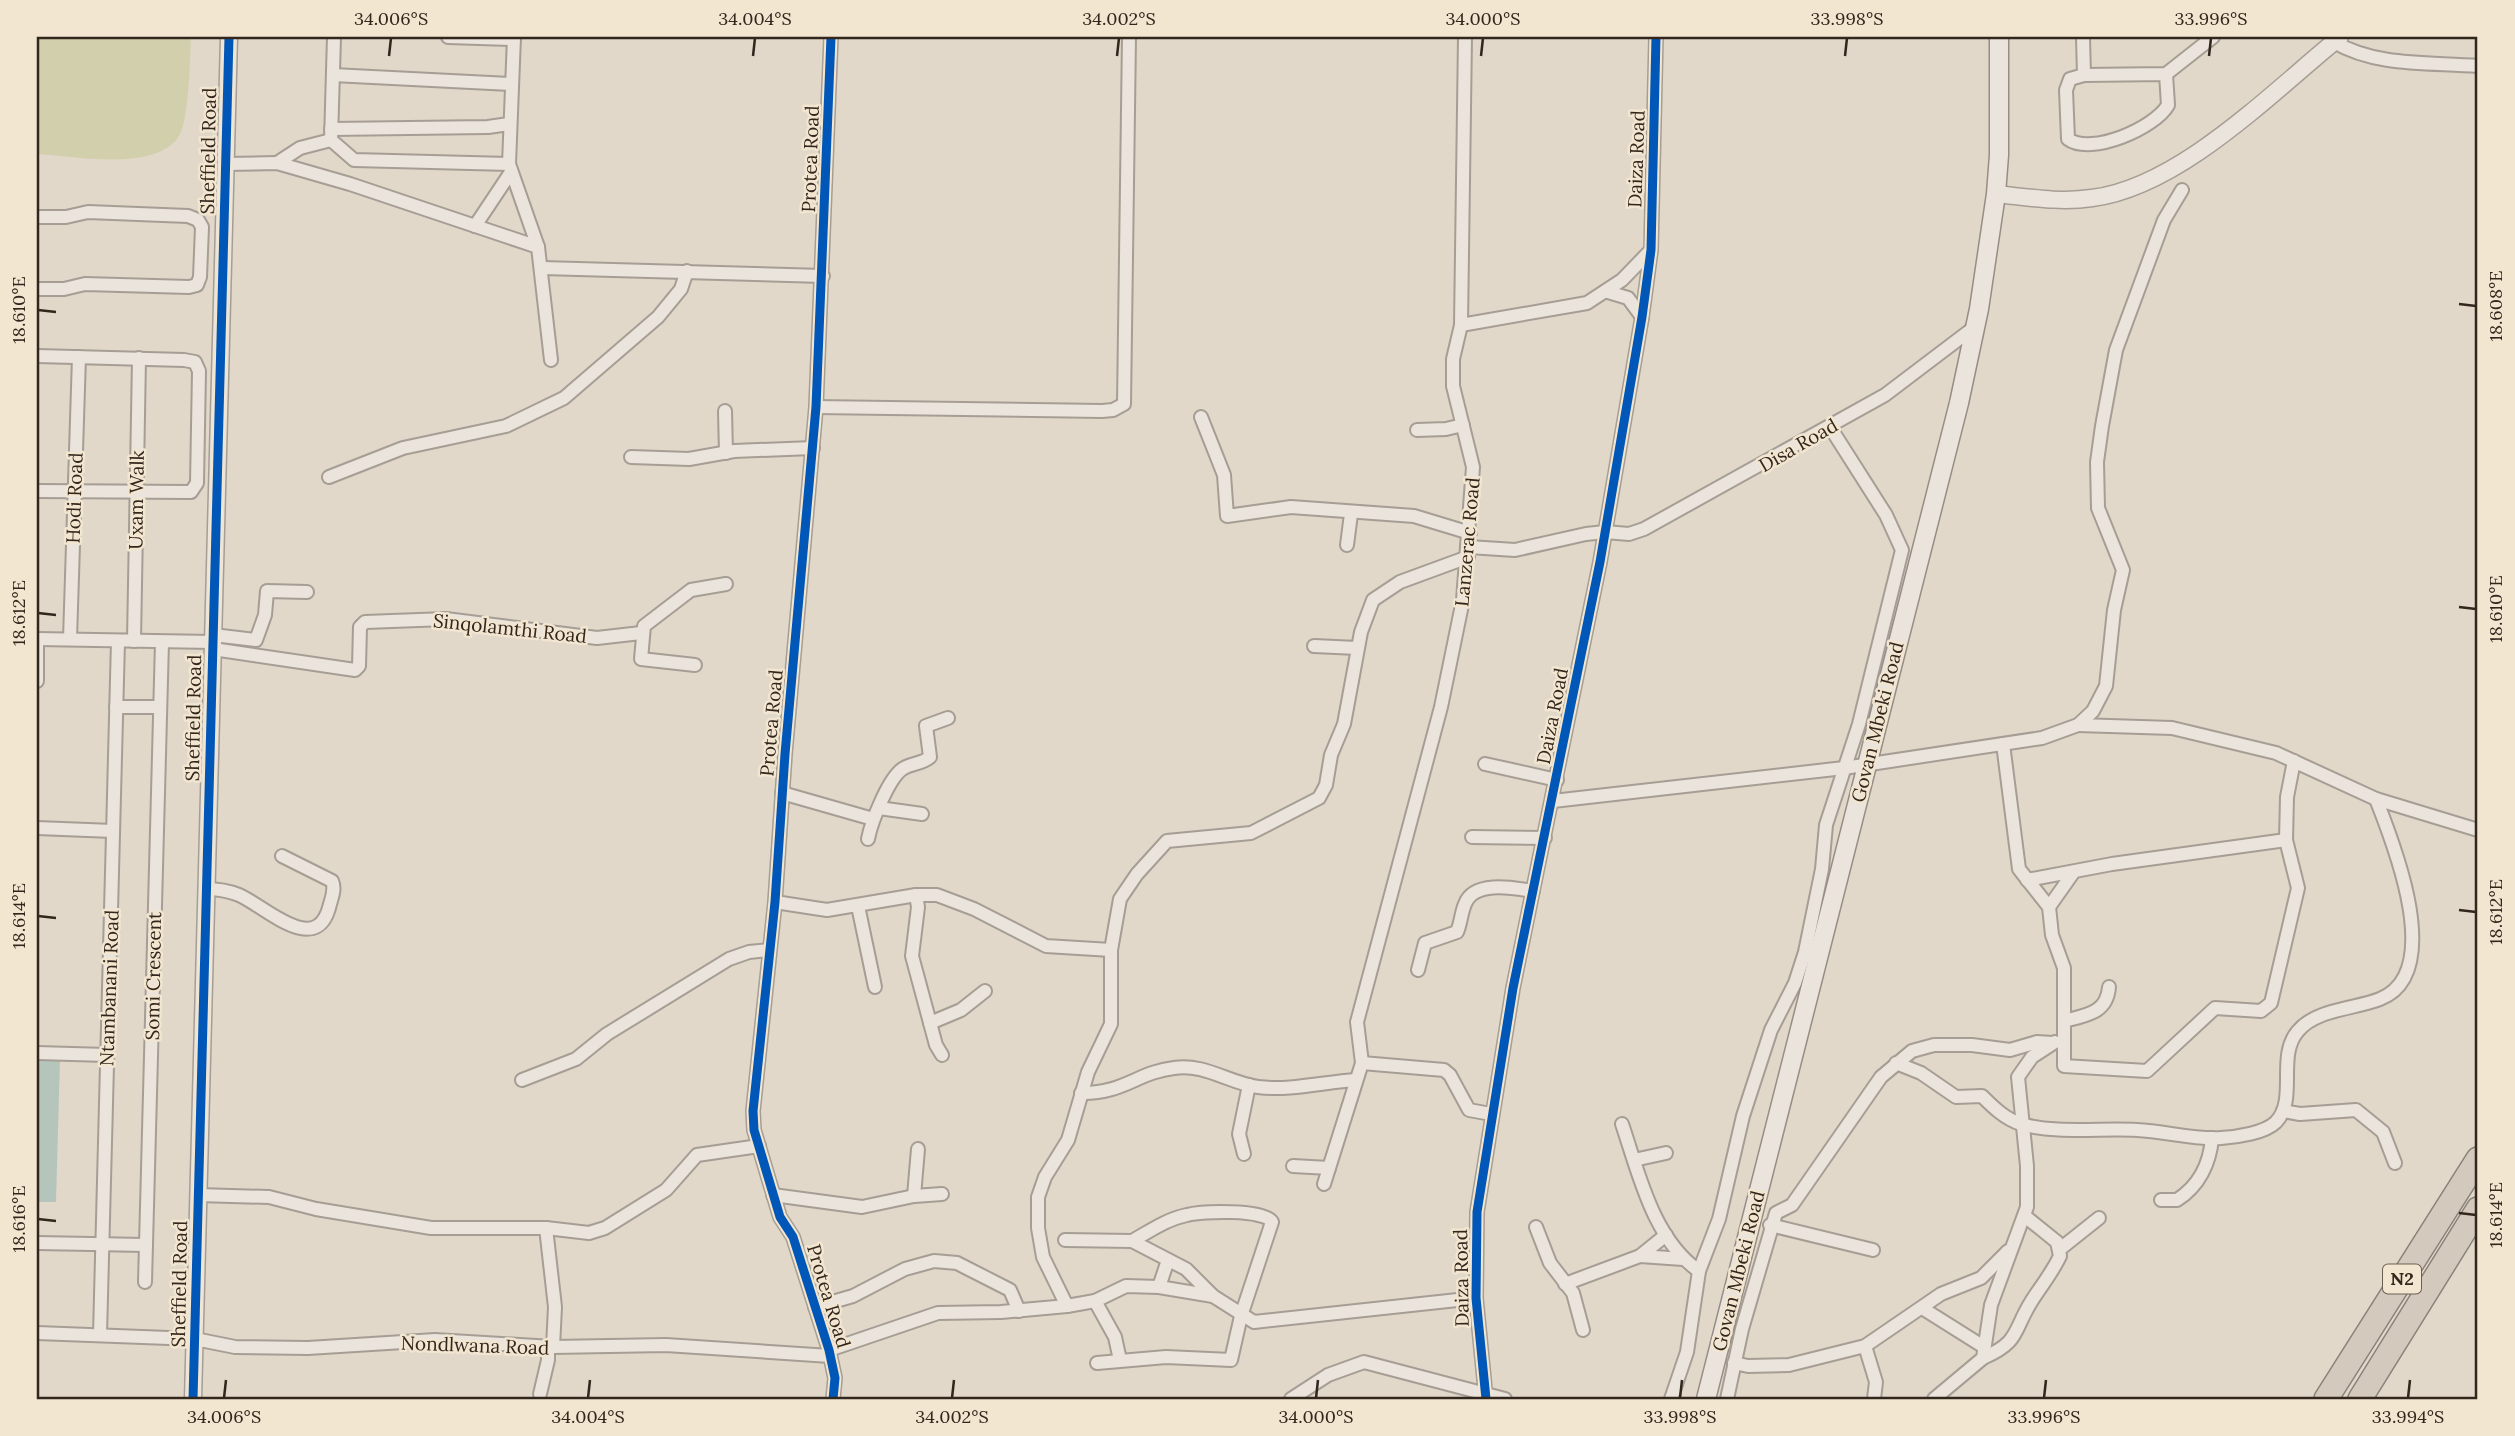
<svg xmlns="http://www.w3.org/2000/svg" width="2515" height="1436" viewBox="0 0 2515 1436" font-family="Lora,serif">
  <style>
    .green { fill: #d2cfad }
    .water { fill: #b6c5bb }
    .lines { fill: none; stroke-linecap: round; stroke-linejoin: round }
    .minor-casing { stroke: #a69e94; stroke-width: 16 }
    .tertiary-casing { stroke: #a69e94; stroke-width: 19 }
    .secondary-casing { stroke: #968d84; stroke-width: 21 }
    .motorway-casing { stroke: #8b837a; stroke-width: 26 }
    .minor { stroke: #eae4dc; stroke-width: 12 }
    .tertiary { stroke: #eae4dc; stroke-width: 16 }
    .secondary { stroke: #eae4dc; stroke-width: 18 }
    .motorway { stroke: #d3c9bc; stroke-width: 23 }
    .cycleway-casing { stroke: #f2e6d0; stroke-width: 13 }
    .cycleway { stroke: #0057b8; stroke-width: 9 }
    .ticks { fill: none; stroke: #33261d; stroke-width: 2.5 }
    .labels { text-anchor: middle; stroke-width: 5; stroke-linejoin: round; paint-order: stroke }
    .shield { fill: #f2e6d0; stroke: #6c6053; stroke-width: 2 }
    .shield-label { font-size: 18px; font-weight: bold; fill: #33261d }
    .street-label { font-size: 19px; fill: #33261d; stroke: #f2e6d0 }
    .neatline { fill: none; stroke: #33261d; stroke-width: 2.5 }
    .ticks-label { font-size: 18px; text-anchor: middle; fill: #33261d }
  </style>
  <rect width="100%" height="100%" fill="#e1d8ca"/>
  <path class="green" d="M37,37H191C190,58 189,117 180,134C160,173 74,156 37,154Z"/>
  <polygon class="water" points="37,1058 60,1059 56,1202 37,1202"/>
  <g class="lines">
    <g class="minor-casing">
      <g id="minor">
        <polyline points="334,37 331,140 354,160 509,164"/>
        <polyline points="448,37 514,39"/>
        <polyline points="514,37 509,164 538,247 551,360"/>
        <polyline points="831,37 816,407 785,754 775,902 753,1111 754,1130 780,1217 793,1237 829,1350 835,1378 833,1399"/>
        <polyline points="2083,37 2084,75"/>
        <path d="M2334,42C2377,67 2429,62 2478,66"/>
        <path d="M2166,74L2168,105C2155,128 2091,156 2068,139L2066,90L2070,79L2084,75L2166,74L2213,37"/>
        <polyline points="333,75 511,84"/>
        <polyline points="331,129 488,127 509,124"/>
        <polyline points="277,163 300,148 331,140"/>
        <polyline points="225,164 277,163 350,184 538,247"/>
        <polyline points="37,217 66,217 88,212 188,216 198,220 202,227 200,277 197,285 189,287 85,284 64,289 37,289"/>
        <polyline points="475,226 511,172"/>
        <polyline points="542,268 823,276"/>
        <polyline points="1608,292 1628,298 1642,317"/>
        <polyline points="1461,325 1587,303 1622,280 1651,250"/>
        <polyline points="37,356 184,360 195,362 199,371 197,483 191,492 37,491"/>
        <polyline points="816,407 1102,411 1113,410 1124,404 1129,37"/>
        <polyline points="725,411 726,453"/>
        <polyline points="1201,417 1224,475 1227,516 1291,507 1414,516 1470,533"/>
        <polyline points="1417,430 1446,429 1463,425"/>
        <polyline points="631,457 689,459 734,451 813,448"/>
        <polyline points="329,477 403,448 506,426 564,398 658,317 681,289 687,271"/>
        <polyline points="1347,545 1351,514"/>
        <polyline points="1469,547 1515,550 1586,534 1605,532 1629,534 1644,529 1885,395 1976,326"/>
        <polyline points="213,635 256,640 265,615 267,591 307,592"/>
        <polyline points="37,639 213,642"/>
        <polyline points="70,639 79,357"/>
        <polyline points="134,641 139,358"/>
        <polyline points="1314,646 1357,648"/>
        <polyline points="213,649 355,670 359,666 360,627 365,622 446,619 597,638 641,633"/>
        <polyline points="695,665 641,659 644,626 691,590 726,584"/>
        <polyline points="37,681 37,639"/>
        <polyline points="116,707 160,707"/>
        <polyline points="2078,725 2172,728 2276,753 2376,799 2478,830"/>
        <polyline points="2003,744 2019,869 2049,907 2052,935 2064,968 2064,1066 2147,1071 2215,1008 2261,1011 2271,1003 2298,888 2286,840 2287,797 2294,761"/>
        <polyline points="1485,764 1557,780"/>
        <polyline points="782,793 873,819"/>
        <polyline points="1553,801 1844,768 2042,738 2078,725 2093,711 2106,686 2114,610 2123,570 2098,508 2097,462 2102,426 2116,350 2164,220 2182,190"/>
        <polyline points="879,808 922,814"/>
        <polyline points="37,828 113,831"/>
        <polyline points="1472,837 1545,838"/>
        <path d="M868,839C871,823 889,776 904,768C912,763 922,764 930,757L926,726L948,718"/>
        <polyline points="2027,880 2112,864 2286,840"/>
        <path d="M206,889C217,889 229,891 239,895C263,905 315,957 329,908C331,899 336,890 332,881L282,856"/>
        <polyline points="916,895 918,907 912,956 936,1045 942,1055"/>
        <polyline points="775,902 827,910 916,895 937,895 974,909 1046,946 1111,950"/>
        <polyline points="858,906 875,987"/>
        <polyline points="2049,907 2073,873"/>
        <path d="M1418,970L1425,943L1457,932C1461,923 1461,913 1465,904C1474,880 1514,888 1533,891"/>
        <path d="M2064,1021C2087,1015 2107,1013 2109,987"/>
        <polyline points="930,1023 961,1010 985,991"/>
        <polyline points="37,1053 107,1055"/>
        <polyline points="1362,1063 1444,1070 1450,1075 1469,1110 1491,1114"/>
        <path d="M1896,1063L1921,1073L1956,1097L1982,1096C1993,1107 2005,1119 2021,1124C2055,1134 2101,1128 2137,1130C2165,1131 2193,1140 2221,1138C2237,1137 2265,1133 2276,1122C2298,1099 2276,1056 2298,1031C2316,1009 2355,1009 2380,999C2446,973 2393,842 2376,799"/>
        <polyline points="522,1080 576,1059 607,1034 729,959 749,952 769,950"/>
        <path d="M1081,1093C1123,1094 1138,1072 1174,1068C1204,1063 1229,1083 1258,1087C1290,1091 1324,1082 1356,1080"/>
        <polyline points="2283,1111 2300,1114 2356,1110 2383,1132 2395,1163"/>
        <path d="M1622,1124C1639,1174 1653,1239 1699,1271"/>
        <polyline points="1244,1154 1239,1134 1249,1085"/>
        <polyline points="1634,1160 1666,1153"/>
        <polyline points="1293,1166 1329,1168"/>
        <polyline points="1324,1184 1362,1063 1357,1022 1441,707 1463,600 1473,467 1453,386 1453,359 1461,325 1465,37"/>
        <polyline points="198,1195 269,1197 316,1209 431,1228 546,1228 589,1233 605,1228 666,1190 697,1155 759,1146"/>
        <polyline points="773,1195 862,1207 914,1196 942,1194"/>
        <polyline points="914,1196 918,1149"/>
        <path d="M2161,1200H2177C2199,1186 2210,1163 2212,1138"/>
        <polyline points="1770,1225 1873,1250"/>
        <polyline points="1536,1227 1550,1263 1573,1293 1583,1330"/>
        <polyline points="546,1228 555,1307 553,1347"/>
        <polyline points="1065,1240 1132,1241 1186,1269 1213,1296 1254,1322 1476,1298"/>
        <polyline points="37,1243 146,1245"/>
        <polyline points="2060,1249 2099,1218"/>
        <polyline points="1640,1256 1683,1259"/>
        <polyline points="145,1282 162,642"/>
        <polyline points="1565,1284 1640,1256 1666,1235"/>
        <polyline points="1159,1287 1168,1260"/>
        <polyline points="1095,1301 1115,1337 1120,1360"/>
        <polyline points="1067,1306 1043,1257 1038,1228 1038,1197 1045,1177 1068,1140 1088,1072 1111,1024 1111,950 1120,899 1137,874 1167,841 1251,833 1319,798 1326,785 1331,755 1344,724 1361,632 1373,600 1400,582 1468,557"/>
        <polyline points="815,1307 853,1296 905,1269 934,1261 957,1263 1010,1290 1019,1311"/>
        <polyline points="1922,1308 1984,1347"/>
        <polyline points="37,1333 195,1339 235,1347 308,1348 435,1340 553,1347 666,1345 830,1356"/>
        <polyline points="100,1335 118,641"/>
        <polyline points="1865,1346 1876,1382 1874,1399"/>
        <polyline points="829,1350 938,1313 1001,1312 1067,1306 1095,1301 1126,1286 1159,1287 1213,1296"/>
        <path d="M1983,1358C2020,1342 2013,1331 2031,1302C2041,1286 2052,1273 2060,1256L2057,1242L2026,1217"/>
        <path d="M1097,1363L1166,1357L1231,1360L1241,1316L1272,1222C1265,1209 1202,1211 1187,1215C1167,1219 1150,1231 1132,1241"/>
        <polyline points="1734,1363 1748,1366 1789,1365 1865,1346 1941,1294 1981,1278 2008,1251"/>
        <polyline points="540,1394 548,1360 548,1347"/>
        <polyline points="1291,1399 1328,1375 1364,1362 1505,1399"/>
        <polyline points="1486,1399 1476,1298 1477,1212 1513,988 1600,562 1642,317 1651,250 1656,37"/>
        <polyline points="1671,1399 1687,1352 1699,1271 1719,1219 1743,1116 1771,1030 1795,983 1805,952 1822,869 1826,825 1859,724 1902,550 1886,515 1830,427"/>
        <polyline points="1727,1399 1742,1329 1776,1213 1792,1205 1881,1077 1912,1051 1934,1045 1972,1045 2010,1050 2037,1042 2052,1043"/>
        <polyline points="1934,1399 1983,1358 1991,1305 2027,1207 2027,1166 2018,1077 2032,1057 2055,1042"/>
      </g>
    </g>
    <g class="tertiary-casing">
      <g id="tertiary">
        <path d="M1996,194C2027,197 2060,203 2092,198C2180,187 2272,92 2340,37"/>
        <polyline points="193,1399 229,37"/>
      </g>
    </g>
    <g class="secondary-casing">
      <polyline id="secondary" points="1706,1399 1959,403 1979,309 1996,194 1999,155 1999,37"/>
    </g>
    <g class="motorway-casing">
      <g id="motorway">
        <polyline points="2326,1399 2478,1159"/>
        <polyline points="2360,1399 2478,1209"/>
      </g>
    </g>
    <use href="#minor" class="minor"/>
    <use href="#tertiary" class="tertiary"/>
    <use href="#secondary" class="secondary"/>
    <use href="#motorway" class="motorway"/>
    <g class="cycleway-casing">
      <g id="cycleway">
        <polyline points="831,37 816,407 785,754 775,902 753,1111 754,1130 780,1217 793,1237 829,1350 835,1378 833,1399"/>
        <polyline points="193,1399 229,37"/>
        <polyline points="1486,1399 1476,1298 1477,1212 1513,988 1600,562 1642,317 1651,250 1656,37"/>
      </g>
    </g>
    <use href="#cycleway" class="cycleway"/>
  </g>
  <path class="ticks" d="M389,56L391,38M753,56L755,38M1117,56L1119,38M1481,56L1483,38M1845,56L1847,38M2209,56L2211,38M2459,304L2476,306M38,310L56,312M2459,607L2476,609M38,613L56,615M2459,910L2476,912M38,916L56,918M2459,1213L2476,1215M38,1219L56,1221M224,1398L226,1380M588,1398L590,1380M952,1398L954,1380M1316,1398L1318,1380M1680,1398L1682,1380M2044,1398L2046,1380M2408,1398L2410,1380"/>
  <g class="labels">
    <rect class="shield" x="2383" y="1264.5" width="38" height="29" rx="5"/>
    <g class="shield-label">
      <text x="2402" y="1285">N2</text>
    </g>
    <g class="street-label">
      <text transform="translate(208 151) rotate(-89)" y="7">Sheffield Road</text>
      <text transform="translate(810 159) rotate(-88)" y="7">Protea Road</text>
      <text transform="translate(1636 159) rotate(-88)" y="7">Daiza Road</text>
      <text transform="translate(1798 445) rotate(-30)" y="7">Disa Road</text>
      <text transform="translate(74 498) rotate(-88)" y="7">Hodi Road</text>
      <text transform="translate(136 500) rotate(-89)" y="7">Uxam Walk</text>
      <text transform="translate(1467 542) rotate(-85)" y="7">Lanzerac Road</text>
      <text transform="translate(510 628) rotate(6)" y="7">Sinqolamthi Road</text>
      <text transform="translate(1552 716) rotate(-79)" y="7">Daiza Road</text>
      <text transform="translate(193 718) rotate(-89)" y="7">Sheffield Road</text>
      <text transform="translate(1877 722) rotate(-76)" y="7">Govan Mbeki Road</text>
      <text transform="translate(771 723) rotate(-85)" y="7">Protea Road</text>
      <text transform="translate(153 976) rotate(-89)" y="7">Somi Crescent</text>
      <text transform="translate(109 988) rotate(-88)" y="7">Ntambanani Road</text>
      <text transform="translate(1738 1271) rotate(-76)" y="7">Govan Mbeki Road</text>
      <text transform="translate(1461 1278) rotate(-91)" y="7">Daiza Road</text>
      <text transform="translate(179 1284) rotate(-89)" y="7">Sheffield Road</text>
      <text transform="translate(829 1296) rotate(73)" y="7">Protea Road</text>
      <text transform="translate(475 1345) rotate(2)" y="7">Nondlwana Road</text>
    </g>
  </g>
  <rect width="2515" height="1436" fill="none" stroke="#f2e6d0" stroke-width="77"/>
  <rect x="38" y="38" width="2438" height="1360" class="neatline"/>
  <g class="ticks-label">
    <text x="391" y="25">34.006°S</text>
    <text x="755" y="25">34.004°S</text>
    <text x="1119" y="25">34.002°S</text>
    <text x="1483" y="25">34.000°S</text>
    <text x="1847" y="25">33.998°S</text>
    <text x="2211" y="25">33.996°S</text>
    <text transform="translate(2496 306) rotate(-90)" y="6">18.608°E</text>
    <text transform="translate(19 310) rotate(-90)" y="6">18.610°E</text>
    <text transform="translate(2496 609) rotate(-90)" y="6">18.610°E</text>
    <text transform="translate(19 613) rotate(-90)" y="6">18.612°E</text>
    <text transform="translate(2496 912) rotate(-90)" y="6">18.612°E</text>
    <text transform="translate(19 916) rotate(-90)" y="6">18.614°E</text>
    <text transform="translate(2496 1215) rotate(-90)" y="6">18.614°E</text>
    <text transform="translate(19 1219) rotate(-90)" y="6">18.616°E</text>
    <text x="224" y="1423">34.006°S</text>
    <text x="588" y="1423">34.004°S</text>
    <text x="952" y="1423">34.002°S</text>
    <text x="1316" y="1423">34.000°S</text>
    <text x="1680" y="1423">33.998°S</text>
    <text x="2044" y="1423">33.996°S</text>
    <text x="2408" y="1423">33.994°S</text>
  </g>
</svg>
